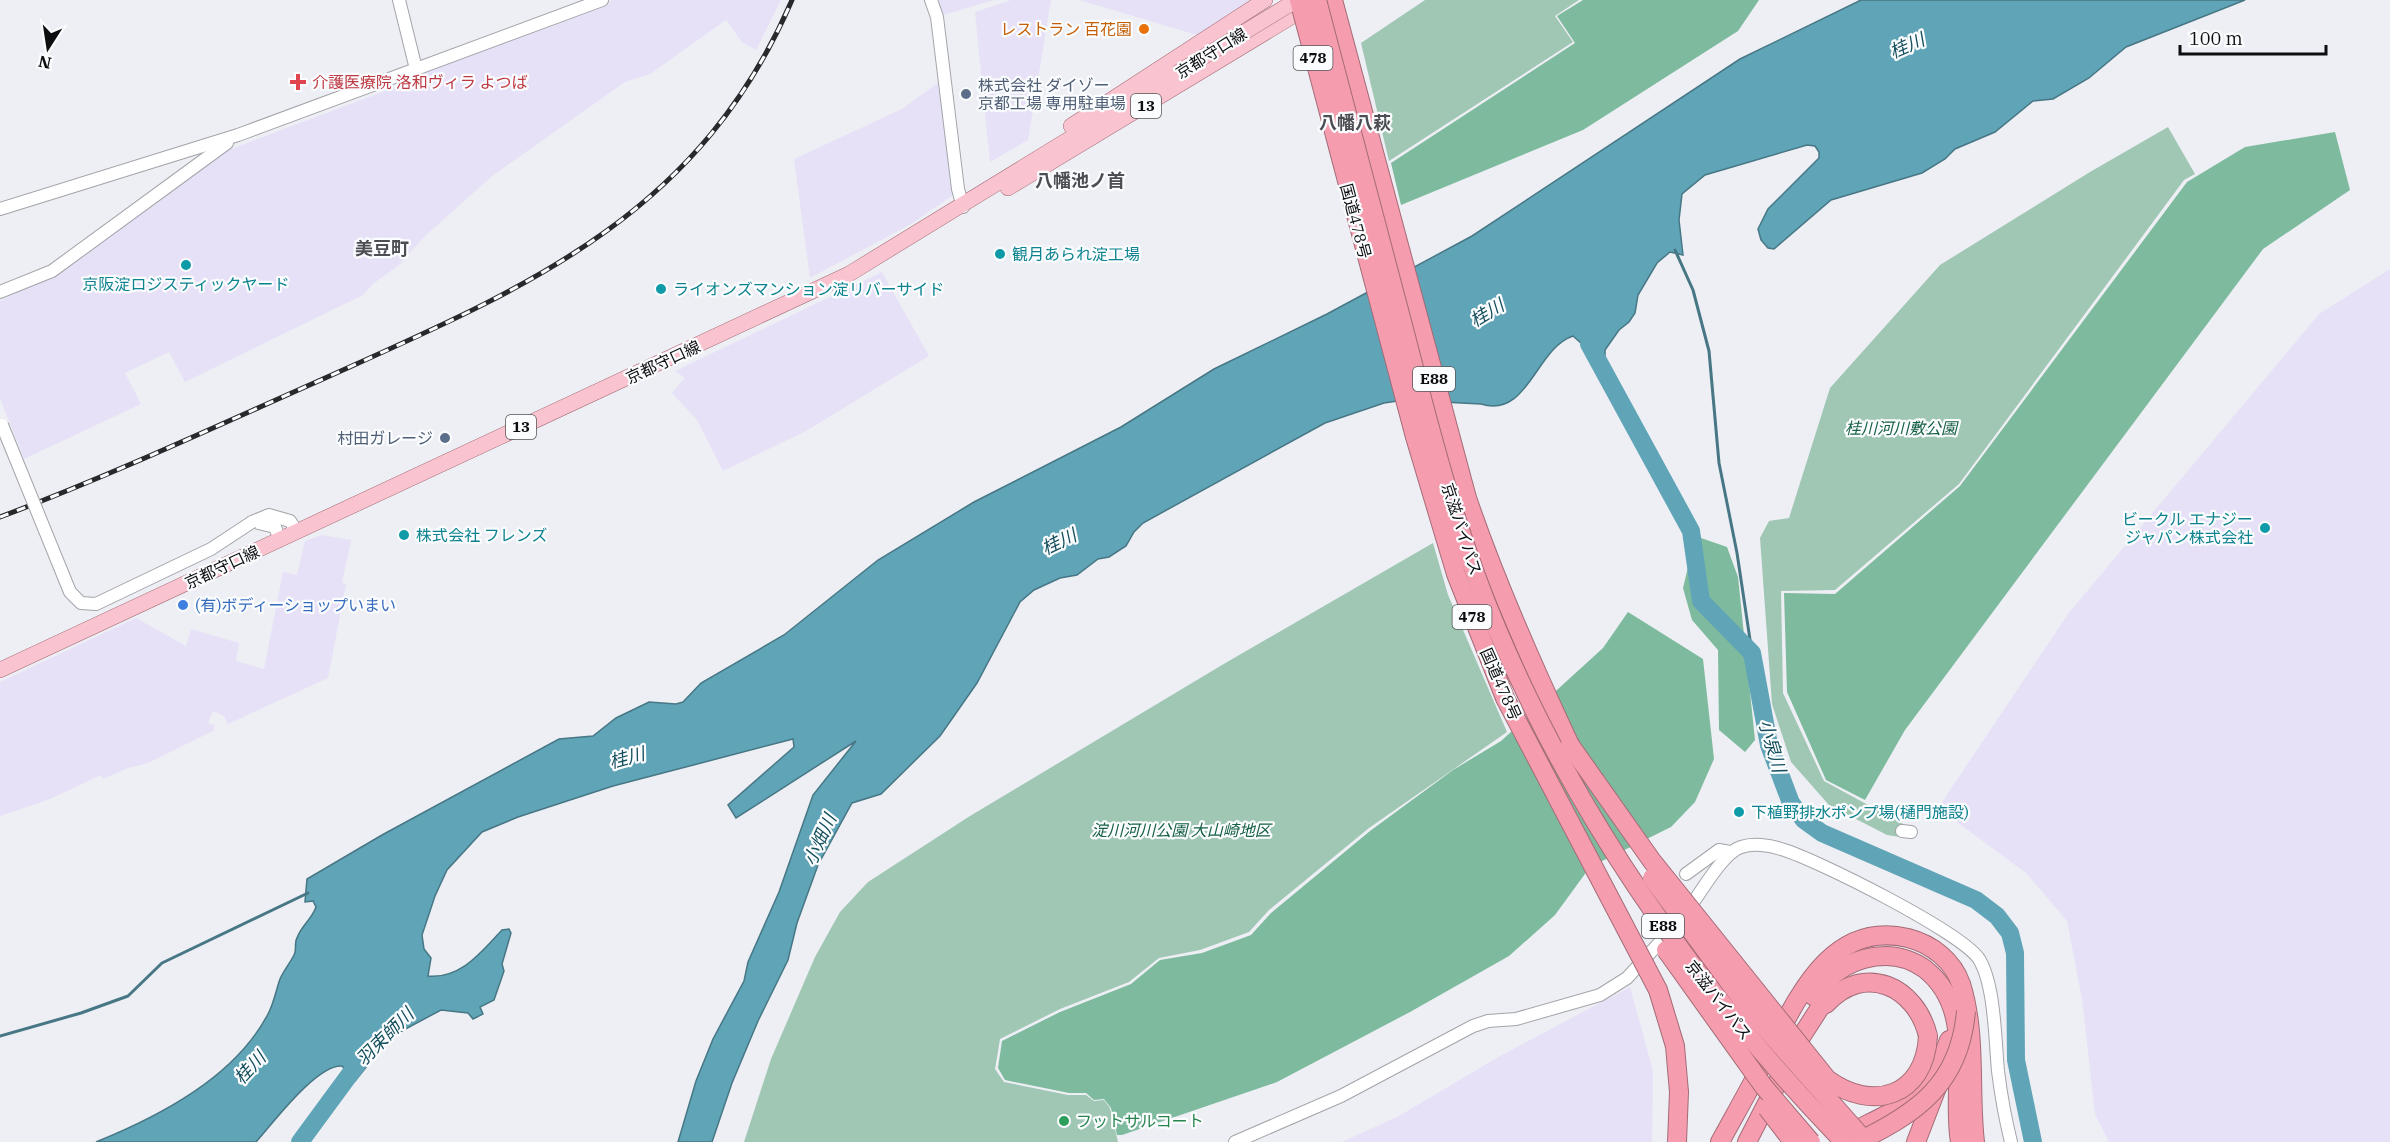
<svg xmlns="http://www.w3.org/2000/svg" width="2390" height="1142" viewBox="0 0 2390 1142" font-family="'IBM Plex Serif','Noto Sans JP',serif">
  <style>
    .industrial { fill: #e6e1f7 }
    .green { fill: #a0c6b4 }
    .forest { fill: #7eba9e }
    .water { fill: #60a4b7; stroke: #477785; stroke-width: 1.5 }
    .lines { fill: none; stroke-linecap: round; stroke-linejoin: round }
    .stream { stroke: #477785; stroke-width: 3 }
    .river { stroke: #60a4b7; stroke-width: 18 }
    .minor-casing { stroke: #a2a4a9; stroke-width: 14 }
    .major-casing { stroke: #a46b77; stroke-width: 16 }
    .highway-casing { stroke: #a46b77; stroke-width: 20 }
    .minor { stroke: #fff; stroke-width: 12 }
    .major { stroke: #f9c4cf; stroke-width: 15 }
    .highway { stroke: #f59daf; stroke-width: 18 }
    .rail-casing { stroke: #28292b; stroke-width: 5 }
    .rail { stroke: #fbfcfe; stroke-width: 3; stroke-dasharray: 9; stroke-linecap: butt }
    .minor-bridge-casing { stroke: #a2a4a9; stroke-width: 14; stroke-linecap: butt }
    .major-bridge-casing { stroke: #a46b77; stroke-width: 16; stroke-linecap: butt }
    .highway-bridge-casing { stroke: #a46b77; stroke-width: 20; stroke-linecap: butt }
    .minor-bridge { stroke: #fff; stroke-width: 12 }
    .major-bridge { stroke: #f9c4cf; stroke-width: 15 }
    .highway-bridge { stroke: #f59daf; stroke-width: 18 }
    .food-dot { fill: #e8710a; stroke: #fbfcfe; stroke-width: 2 }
    .health-dot { fill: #e0444e; stroke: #fbfcfe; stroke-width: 2 }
    .service-dot { fill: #5c6f8a; stroke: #fbfcfe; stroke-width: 2 }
    .culture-dot { fill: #0f9aa8; stroke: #fbfcfe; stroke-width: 2 }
    .shop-dot { fill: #3f7fe0; stroke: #fbfcfe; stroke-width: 2 }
    .leisure-dot { fill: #2e9e5b; stroke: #fbfcfe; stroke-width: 2 }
    .labels { text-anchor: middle; stroke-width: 4.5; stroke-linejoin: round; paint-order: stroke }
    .shield { fill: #fbfcfe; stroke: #545557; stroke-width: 1.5 }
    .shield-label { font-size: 15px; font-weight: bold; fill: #0d0e10 }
    .food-label { font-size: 16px; fill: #c56008; stroke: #fbfcfe; text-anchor: end }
    .street-label { font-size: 16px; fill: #0d0e10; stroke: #fbfcfe }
    .health-label { font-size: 16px; fill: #be3a42; stroke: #fbfcfe; text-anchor: start }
    .service-label { font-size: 16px; fill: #4e5e75; stroke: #fbfcfe; text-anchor: start }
    .culture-label { font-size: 16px; fill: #0d838f; stroke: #fbfcfe; text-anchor: start }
    .park-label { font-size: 16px; font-style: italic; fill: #166045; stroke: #fbfcfe }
    .shop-label { font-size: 16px; fill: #366cbe; stroke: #fbfcfe; text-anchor: start }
    .leisure-label { font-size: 16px; fill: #27864d; stroke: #fbfcfe; text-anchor: start }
    .water-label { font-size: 18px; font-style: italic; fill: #144f5d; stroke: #fbfcfe }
    .neighbourhood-label { font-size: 18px; font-weight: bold; fill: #4d4e53; stroke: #fbfcfe }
  </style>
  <rect width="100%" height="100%" fill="#edeff4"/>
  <g class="industrial">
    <polygon points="613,0 781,0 756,50 742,42 726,20 650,74 625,82 492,176 425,236 398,266 374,283 363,295 185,382 169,352 125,373 141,404 24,459 0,398 0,301 59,272 231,149 409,82 412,76"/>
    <polygon points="935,0 994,0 940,16"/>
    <polygon points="1011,0 1051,0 1028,140 990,162 975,12"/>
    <polygon points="1079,0 1254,0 1197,35"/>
    <polygon points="939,82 953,195 911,224 810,278 794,159 902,109"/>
    <polygon points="2390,269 2390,1142 2109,1142 2095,1114 2082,999 2067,921 2026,873 1938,808 2068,614 2319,314"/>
    <polygon points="882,272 929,356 806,431 723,471 697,420 672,393 685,378 675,371"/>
    <polygon points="322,535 351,540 342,583 346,584 328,678 228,724 224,716 213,711 208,723 215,725 213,731 148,763 128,768 103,779 101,775 50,799 0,816 0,682 136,618 186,646 191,629 239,643 236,661 264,669 283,572 297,575 305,541"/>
    <polygon points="1630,987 1653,1071 1652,1142 1342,1142 1399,1116 1500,1056"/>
  </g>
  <g class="green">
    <polygon points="1425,0 1579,0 1555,16 1573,42 1389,161 1361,43"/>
    <polygon points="2168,127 2195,174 2184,180 1959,484 1835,590 1781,591 1783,693 1824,781 1905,825 1907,838 1887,835 1829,805 1791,762 1772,704 1760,538 1769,521 1789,518 1830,388 1940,265 2090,172"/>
    <polygon points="1433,543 1448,595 1507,732 1369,828 1269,910 1249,932 1200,950 1159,958 1129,982 1060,1009 1000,1039 995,1069 1004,1082 1068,1095 1086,1095 1094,1101 1104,1100 1110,1108 1118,1142 744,1142 771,1059 815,957 840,912 868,882 970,816 1222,665"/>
  </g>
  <g class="forest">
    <polygon points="1583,0 1759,0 1738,31 1583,130 1401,205 1391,163 1575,43 1557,16"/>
    <polygon points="2335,132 2350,190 2263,249 1905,730 1865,800 1826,780 1787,692 1784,593 1835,594 1960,486 2187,182 2245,147"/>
    <polygon points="1701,538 1727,547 1738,577 1755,740 1745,752 1719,730 1718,650 1692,620 1683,588 1691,555"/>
    <polygon points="1628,612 1703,659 1714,759 1695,802 1671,827 1590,867 1555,915 1509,956 1410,1012 1277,1082 1122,1135 1117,1135 1111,1108 1104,1099 1094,1100 1086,1093 1069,1093 1005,1080 998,1068 1002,1041 1060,1012 1131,984 1160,960 1202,953 1251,935 1271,913 1370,831 1453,770 1501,741 1603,648"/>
  </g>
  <path class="water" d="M1861,0H2245L2126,47L2089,78L2053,99L2033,101L1995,132L1955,149L1945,159L1922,173L1831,200L1774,249L1768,248L1761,240L1758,229L1768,209L1819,158V152L1815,146L1807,145L1705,175L1682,194L1679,220L1683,255L1670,252L1657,263L1638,295L1635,313L1629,322L1619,330L1605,350V363L1595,368L1582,344L1573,336C1536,348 1528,419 1481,404L1404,400L1384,403L1325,423L1143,523L1134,532L1126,546L1109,557L1098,559L1077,575L1060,578L1034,590L1020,602L977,683L940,736L881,794L852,803L818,865L797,923L788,960L758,1021L732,1083L712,1142H678L696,1081L713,1039L744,981L748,962L779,892L813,795L856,741L736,818L728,805L794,747L793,739L613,786L518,817L482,832L447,870L435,896L422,935L424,949L431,958L428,976C461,979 481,952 502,930L509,929L511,933L502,964L504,971L494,1000L480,1007L483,1014L473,1019L468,1013L441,1010L398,1033L387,1041L355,1081L342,1066C317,1064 273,1123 256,1142H96C160,1116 235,1077 268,1014C274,1003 276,990 280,979C284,970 290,963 294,955C297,950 294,943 297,938C301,926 312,919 316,907L313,901L305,902L307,879L382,835L559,739L593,736L616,718L649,702L676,704L683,702L701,683L784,635L878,560L974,502L1121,427L1214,369L1327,314L1472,236L1740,59Z"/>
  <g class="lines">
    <g class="stream">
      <polyline points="1675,250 1693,290 1709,351 1719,463 1737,553 1752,653"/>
      <polyline points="0,1036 81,1013 128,996 162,963 308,893"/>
    </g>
    <g class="river">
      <polyline points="1589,344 1691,531 1701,601 1752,653 1769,745 1791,803 1804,820 1822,833 1976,900 1997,916 2010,933 2015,953 2016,1060 2033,1142"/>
      <polyline points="300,1142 364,1055"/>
    </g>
    <g class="minor-casing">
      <g id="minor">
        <polyline points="399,0 416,69"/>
        <polyline points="931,0 937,17 958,189 963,207"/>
        <polyline points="0,209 238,135 602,0"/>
        <polyline points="0,292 52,271 227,143"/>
        <polyline points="252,522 269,515 290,521 297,532"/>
        <polyline points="255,522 275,527 280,540"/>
        <polyline points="1902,831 1911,832"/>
        <polyline points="1686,874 1719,850 1730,852"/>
        <path d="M1686,912C1700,895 1722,853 1741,847C1753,843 1770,845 1781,849C1816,859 1961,932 1979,959C1995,985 1995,1040 1998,1071C2001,1095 2005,1118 2011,1142"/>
        <polyline points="1235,1142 1341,1096 1473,1026 1488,1021 1516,1019 1600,995 1627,978 1673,928"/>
      </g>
    </g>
    <g class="major-casing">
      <g id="major">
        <polyline points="1071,126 1265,0"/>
        <polyline points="1008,188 1311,5"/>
        <polyline points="0,670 849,274 1177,73"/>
      </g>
    </g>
    <g class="highway-casing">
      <g id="highway">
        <path d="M1333,0L1467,498C1496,583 1532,664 1570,745"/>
        <path d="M1813,996C1832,972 1854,956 1886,956C1899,956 1914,961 1925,969C1978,1011 1950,1084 1960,1142"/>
        <path d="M1826,1004C1864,962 1916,986 1928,1036"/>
        <path d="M1842,1137C1896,1109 1927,1103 1949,1040"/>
        <polyline points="1677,1142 1679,1092"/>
        <path d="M1720,1142C1737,1111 1754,1081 1770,1050C1799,995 1832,920 1908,938C1932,944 1953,961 1961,984C1977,1035 1969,1090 1975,1142"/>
        <polyline points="1747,1142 1801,1037 1832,989"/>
        <polyline points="1916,1142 1938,1085"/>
      </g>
    </g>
    <use href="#minor" class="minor"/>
    <use href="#major" class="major"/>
    <use href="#highway" class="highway"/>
    <g class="rail-casing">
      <path id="rail" d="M0,517C107,477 210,429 314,383C518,291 697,221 792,0"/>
    </g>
    <use href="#rail" class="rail"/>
    <g class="minor-bridge-casing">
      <polyline id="minor-bridge" points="2,425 70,592 81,603 96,604 211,549 252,522"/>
    </g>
    <g class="major-bridge-casing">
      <polyline id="major-bridge" points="1177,73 1297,0"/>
    </g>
    <g class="highway-bridge-casing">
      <g id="highway-bridge">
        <polyline points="1299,0 1415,437 1456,574 1505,698 1658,990 1675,1046 1679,1092"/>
        <path d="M1317,0C1346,110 1375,219 1404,329C1430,430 1456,533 1497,629C1578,821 1700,993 1844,1142"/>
        <path d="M1570,745L1652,861L1827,1079C1873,1113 1925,1096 1928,1036"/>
        <polyline points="1652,878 1752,1013 1866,1142"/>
        <polyline points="1666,950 1764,1087 1811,1142"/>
        <polyline points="1767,1108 1793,1142"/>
        <path d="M1857,1142C1918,1113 1960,1083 1966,1011"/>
      </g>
    </g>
    <use href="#minor-bridge" class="minor-bridge"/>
    <use href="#major-bridge" class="major-bridge"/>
    <use href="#highway-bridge" class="highway-bridge"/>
  </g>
  <circle class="food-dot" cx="1144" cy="29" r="6"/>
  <path class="health-dot" d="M295 73h6v6h6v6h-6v6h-6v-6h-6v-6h6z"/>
  <g class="service-dot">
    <circle cx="966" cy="94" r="6"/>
    <circle cx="445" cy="438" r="6"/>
  </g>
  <g class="culture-dot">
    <circle cx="1000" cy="254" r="6"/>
    <circle cx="186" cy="265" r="6"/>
    <circle cx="661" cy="289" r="6"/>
    <circle cx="2265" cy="528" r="6"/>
    <circle cx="404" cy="535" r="6"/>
    <circle cx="1739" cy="812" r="6"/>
  </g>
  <circle class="shop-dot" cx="183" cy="605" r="6"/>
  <circle class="leisure-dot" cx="1064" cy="1121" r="6"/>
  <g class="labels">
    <g class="shield">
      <rect x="1293.5" y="46" width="39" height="24" rx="4.5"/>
      <rect x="1131" y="94" width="30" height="24" rx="4.5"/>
      <rect x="1413" y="367" width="42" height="24" rx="4.5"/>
      <rect x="506" y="415" width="30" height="24" rx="4.5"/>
      <rect x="1452.5" y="605" width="39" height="24" rx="4.5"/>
      <rect x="1642" y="914" width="42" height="24" rx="4.5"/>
    </g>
    <g class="shield-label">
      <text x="1313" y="63">478</text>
      <text x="1146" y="111">13</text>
      <text x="1434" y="384">E88</text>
      <text x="521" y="432">13</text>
      <text x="1472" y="622">478</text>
      <text x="1663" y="931">E88</text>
    </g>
    <g class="food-label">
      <text x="1132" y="35">レストラン 百花園</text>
    </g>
    <g class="street-label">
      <text transform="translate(1211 53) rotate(-32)" y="6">京都守口線</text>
      <text transform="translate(1356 221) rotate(75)" y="6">国道478号</text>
      <text transform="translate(663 362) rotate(-25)" y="6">京都守口線</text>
      <text transform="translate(1462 529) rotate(72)" y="6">京滋バイパス</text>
      <text transform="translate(222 567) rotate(-25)" y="6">京都守口線</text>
      <text transform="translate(1501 684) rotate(66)" y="6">国道478号</text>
      <text transform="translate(1719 1000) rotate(52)" y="6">京滋バイパス</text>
    </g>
    <g class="health-label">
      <text x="312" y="88">介護医療院 洛和ヴィラ よつば</text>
    </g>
    <g class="service-label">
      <text x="978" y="91">株式会社 ダイゾー<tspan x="978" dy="18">京都工場 専用駐車場</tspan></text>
      <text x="433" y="444" text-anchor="end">村田ガレージ</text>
    </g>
    <g class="culture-label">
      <text x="1012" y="260">観月あられ淀工場</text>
      <text x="186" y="290" text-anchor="middle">京阪淀ロジスティックヤード</text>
      <text x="673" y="295">ライオンズマンション淀リバーサイド</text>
      <text x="2253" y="525" text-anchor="end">ビークル エナジー<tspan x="2253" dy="18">ジャパン株式会社</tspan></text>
      <text x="416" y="541">株式会社 フレンズ</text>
      <text x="1751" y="818">下植野排水ポンプ場(樋門施設)</text>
    </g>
    <g class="park-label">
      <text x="1901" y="434">桂川河川敷公園</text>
      <text x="1181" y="836">淀川河川公園 大山崎地区</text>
    </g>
    <g class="shop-label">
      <text x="195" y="611">(有)ボディーショップいまい</text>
    </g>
    <g class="leisure-label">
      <text x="1076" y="1127">フットサルコート</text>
    </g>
    <g class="water-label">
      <text transform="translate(1907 46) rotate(-24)" y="6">桂川</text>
      <text transform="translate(1487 313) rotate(-31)" y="6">桂川</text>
      <text transform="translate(1059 542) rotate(-26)" y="6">桂川</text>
      <text transform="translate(1772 746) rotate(74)" y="6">小泉川</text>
      <text transform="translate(627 758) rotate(-15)" y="6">桂川</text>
      <text transform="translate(820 840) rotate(-66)" y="6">小畑川</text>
      <text transform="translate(385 1037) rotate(-45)" y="6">羽束師川</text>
      <text transform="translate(250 1068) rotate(-47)" y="6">桂川</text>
    </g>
    <g class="neighbourhood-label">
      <text x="1355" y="129">八幡八萩</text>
      <text x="1080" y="187">八幡池ノ首</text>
      <text x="382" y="255">美豆町</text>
    </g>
  </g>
  <g transform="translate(48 48) rotate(192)" stroke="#fbfcfe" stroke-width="4.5" paint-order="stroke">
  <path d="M0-4.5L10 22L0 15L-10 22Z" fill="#0d0e10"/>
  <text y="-9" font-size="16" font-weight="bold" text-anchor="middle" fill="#0d0e10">N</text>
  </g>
  <path d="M2180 45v9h146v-9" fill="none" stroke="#0d0e10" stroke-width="3"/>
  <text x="2189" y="45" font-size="18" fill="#0d0e10" stroke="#fbfcfe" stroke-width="4.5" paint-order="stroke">100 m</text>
</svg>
